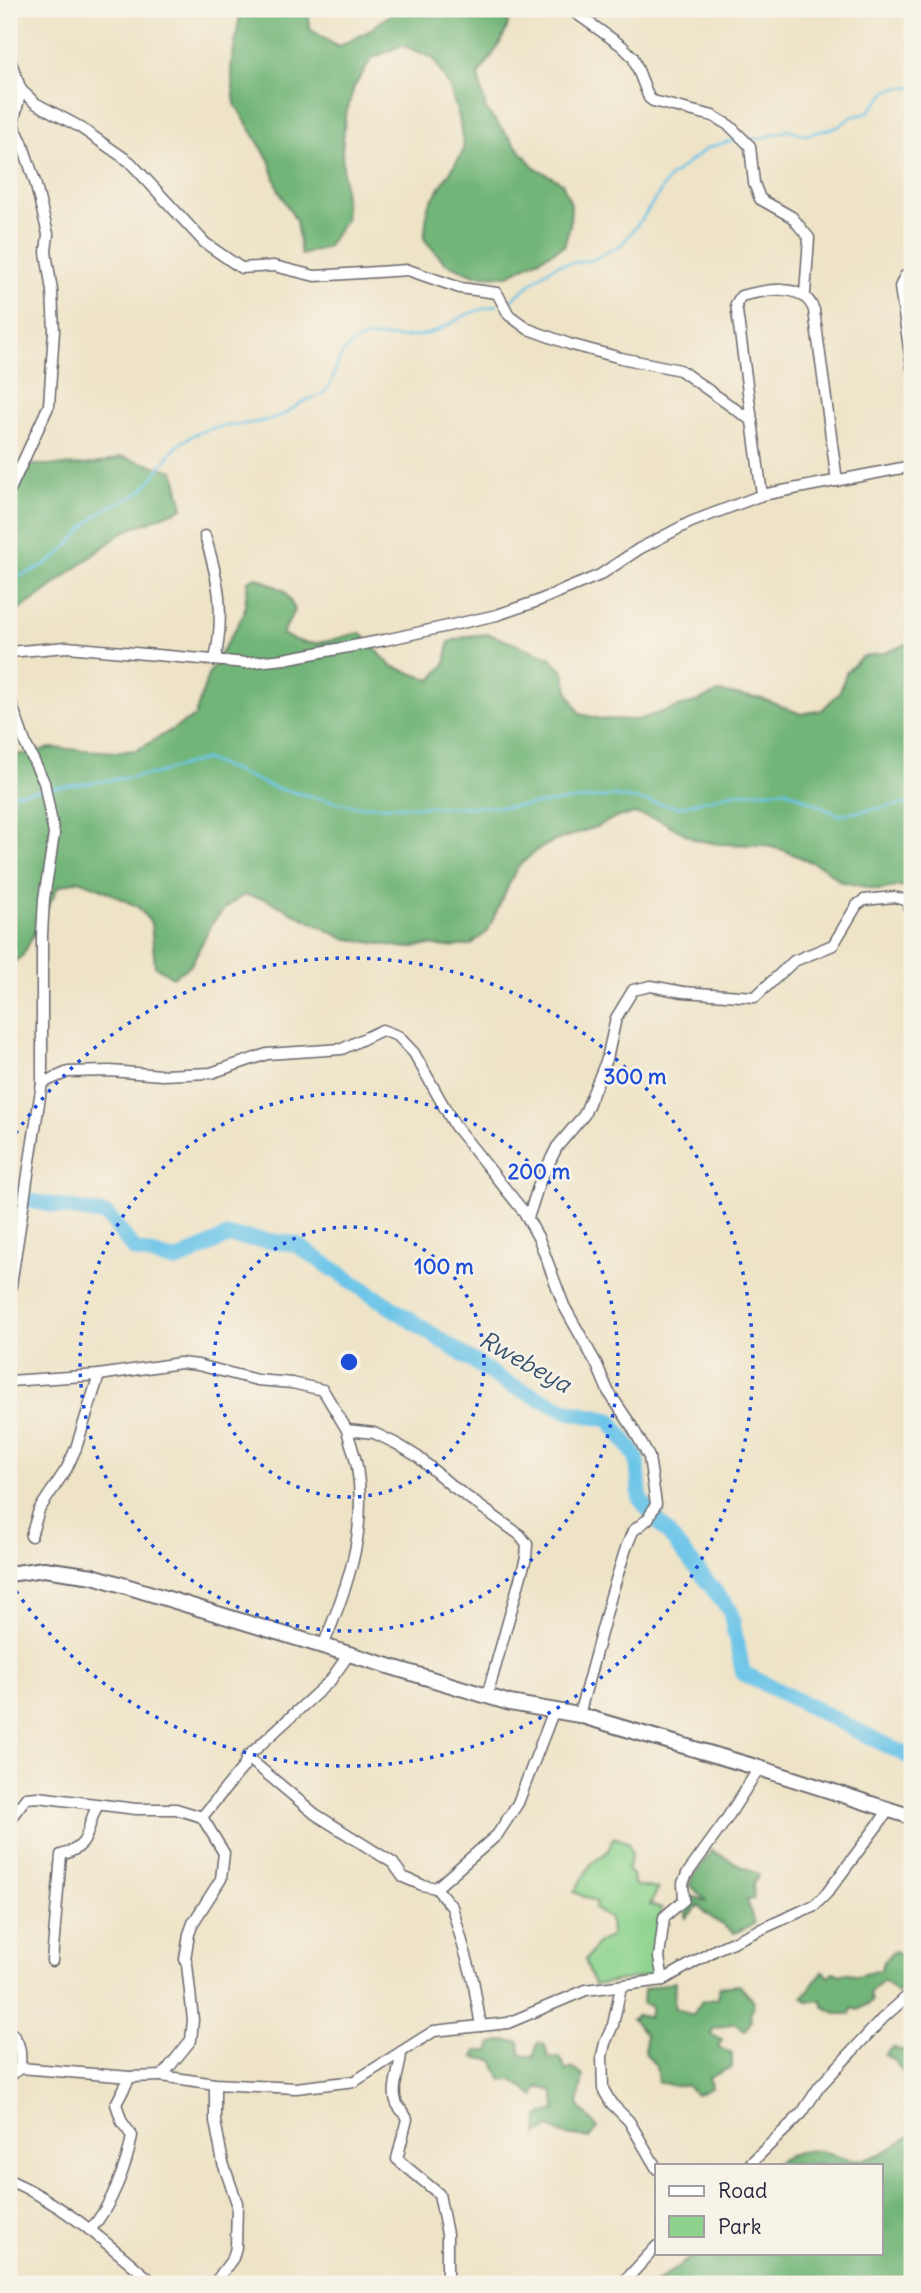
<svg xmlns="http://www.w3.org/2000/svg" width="921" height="2293" viewBox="0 0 921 2293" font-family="Delius,sans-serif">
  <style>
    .green { fill: #8dd38d; stroke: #587a64; stroke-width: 2 }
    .forest { fill: #72b578; stroke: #4a6c5a; stroke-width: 2 }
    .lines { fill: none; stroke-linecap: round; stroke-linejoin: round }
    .stream { stroke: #6ac4e8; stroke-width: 2.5 }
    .river { stroke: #6ac4e8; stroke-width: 16 }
    .street-casing { stroke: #69666c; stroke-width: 13 }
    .primary-casing { stroke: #69666c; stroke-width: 18 }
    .street { stroke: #fff; stroke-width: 10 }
    .primary { stroke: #fff; stroke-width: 14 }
    .ring { fill: none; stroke: #1d4ed8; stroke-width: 3.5; stroke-dasharray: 3.5 7 }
    .labels { text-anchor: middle; stroke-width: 5; stroke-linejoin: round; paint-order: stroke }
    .water-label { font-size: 24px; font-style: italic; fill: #38536f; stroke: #f7f3e8 }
    .centre { fill: #1d4ed8; stroke: #f7f3e8; stroke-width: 3.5 }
    .ring-label { font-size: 21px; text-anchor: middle; font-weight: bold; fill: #1d4ed8; stroke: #f7f3e8; stroke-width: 5; stroke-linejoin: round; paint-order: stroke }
  </style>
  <rect width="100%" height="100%" fill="#f7f3e8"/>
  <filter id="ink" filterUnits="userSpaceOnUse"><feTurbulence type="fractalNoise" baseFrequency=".0143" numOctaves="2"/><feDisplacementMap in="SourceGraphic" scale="14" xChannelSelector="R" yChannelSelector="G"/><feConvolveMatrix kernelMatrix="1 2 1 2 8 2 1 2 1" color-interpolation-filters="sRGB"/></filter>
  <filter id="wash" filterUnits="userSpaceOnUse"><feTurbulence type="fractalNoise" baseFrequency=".00686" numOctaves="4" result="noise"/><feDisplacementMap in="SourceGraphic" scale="28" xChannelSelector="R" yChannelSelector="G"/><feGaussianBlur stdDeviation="1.57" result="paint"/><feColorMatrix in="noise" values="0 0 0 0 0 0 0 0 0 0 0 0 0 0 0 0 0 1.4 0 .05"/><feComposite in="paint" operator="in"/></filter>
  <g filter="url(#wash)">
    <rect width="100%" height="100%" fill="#eee3c6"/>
    <polygon class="green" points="613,1837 628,1842 632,1854 627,1871 633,1875 634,1885 658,1889 650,1905 662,1909 659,1920 658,1974 594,1985 585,1960 600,1941 611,1937 610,1919 595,1909 596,1902 574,1892 591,1864 608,1851"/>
    <g class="forest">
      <path d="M241,9H308L310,29L338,47L367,32L398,9H508C514,29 490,59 478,75L486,110L533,166L562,183L571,204L570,225L564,246L507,276L475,275L445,263L424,239L428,206L464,150L459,117L449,86L433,58L402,45L372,58L354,87L345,118L342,151L346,219L327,247L301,255L296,221L279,191L269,160L235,104L231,67Z"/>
      <path d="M122,457L174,471L183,508L123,532L46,591L21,609L9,613V465C47,463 85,471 122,457Z"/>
      <path d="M256,577L285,591L295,610L282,634C317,653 326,638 361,633L391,666L431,680L445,664L449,642L468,636L489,634L550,657L564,673L569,694L580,714L601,719L637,720L698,701L719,692L763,699L801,714L822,710L839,693L847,671L862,657L884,653L912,642V887L900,886L879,890L840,881L823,867L783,850L763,845L719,844L696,840L660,820L637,814L616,817L596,827L554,841L535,851L516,869L487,932L470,945L449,947L428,945L407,948L343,938L266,899L244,895L226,907L212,923L191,965L173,977L155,966L151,923L138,907L100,888L79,880L58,887L23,955L9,966V754H25L51,748L116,752L137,750L195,716L208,675L244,614L248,581Z"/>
      <polygon points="709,1849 759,1875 753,1884 754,1899 747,1900 754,1924 734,1933 705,1913 699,1905 686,1918 686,1906 694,1897 707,1901 689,1884 711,1852"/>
      <polygon points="894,1951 912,1961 912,1982 897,1993 883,1980 870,1993 872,2001 858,2010 852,2008 850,2014 838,2014 823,2006 822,2000 808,2001 803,1997 823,1971 829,1976 833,1972 841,1975 846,1972 857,1976 880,1970 883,1962"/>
      <polygon points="675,1981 674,2007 692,2016 702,2001 717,1999 719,1987 739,1985 754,2001 750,2015 751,2021 745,2031 734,2023 713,2029 711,2035 722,2039 718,2047 732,2054 732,2067 709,2077 711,2088 696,2095 686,2085 675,2086 658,2082 656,2066 645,2053 646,2035 632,2019 638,2015 649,2018 651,2006 643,2004 644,1989"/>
      <polygon points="912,2038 912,2111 909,2111 910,2081 894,2060 885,2055 892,2047 902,2051"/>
      <polygon points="503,2040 519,2042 521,2055 533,2057 538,2042 545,2045 548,2058 560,2057 566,2071 572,2068 583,2076 578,2105 598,2128 590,2138 565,2135 550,2127 537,2135 539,2116 556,2110 553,2091 539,2087 534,2096 511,2079 502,2081 493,2060 474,2058 476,2051 489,2051 492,2043"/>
      <path d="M912,2134V2284H654L697,2253H881V2165H774C790,2151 810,2147 831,2154C839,2157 849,2161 858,2160C878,2158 896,2146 912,2134Z"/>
    </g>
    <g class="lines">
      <g class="stream">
        <polyline points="747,139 758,139 789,130 805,135 838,127 851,117 867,113 889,90 904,87 912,88"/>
        <polyline points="510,301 544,273 557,265 592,260 621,245 642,219 669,178 707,148 737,139"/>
        <path d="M9,580C25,574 43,568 56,557C73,543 83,526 101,512C115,502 130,501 143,489C158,474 166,454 184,441C212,420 249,429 280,416C290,412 298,404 307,400C312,398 318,397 322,394C339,381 331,357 355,342C372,333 390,339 408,337C435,335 444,327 466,315C476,310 487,308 497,305"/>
        <polyline points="9,794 154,774 205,759 275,788 353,806 509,807 613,796 679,807 734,793 786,790 839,815 903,804 912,805"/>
      </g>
      <g class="river">
        <polyline points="9,1192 20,1196"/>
        <polyline points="31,1201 107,1215 135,1250 176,1261 228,1236 295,1244 506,1383 570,1412 610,1420 637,1458 640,1499 730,1610 743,1673 912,1758"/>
      </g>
    </g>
  </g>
  <g filter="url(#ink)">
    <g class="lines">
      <g class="street-casing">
        <g id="street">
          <polyline points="570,9 622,46 633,57 649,98 653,101 713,116 730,126 750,146 754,183 760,199 792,217 809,238 805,294"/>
          <polyline points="9,57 21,90 13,124 22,142 35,182 48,234 46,252 52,291 54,331 49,405 9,492"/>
          <polyline points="21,90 35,103 78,126 130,162 205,243 241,268 274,266 315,276 408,270 460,288 497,293 509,315 528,329 569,344 621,358 680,370 752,421 762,495"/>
          <polyline points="912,273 905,276 900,287 912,368"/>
          <path d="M752,421L736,304L741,296C766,290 803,281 814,310L837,481"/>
          <path d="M205,536C219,581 225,613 215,660"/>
          <polyline points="9,652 67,647 246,663 284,659 385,640 497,615 535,602 600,575 639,549 691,522 762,495 912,466"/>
          <polyline points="9,697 26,745 44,782 54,834 44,899 42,935 42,1083 9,1298"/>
          <polyline points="42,1083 68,1072 110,1071 162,1075 211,1073 267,1054 342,1049 382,1030 398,1036 414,1053 455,1126 524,1212 539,1239 564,1306 597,1365 608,1391 631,1425 649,1457 656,1504 648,1519 633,1531 626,1548 611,1596 579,1715"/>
          <polyline points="528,1218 540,1181 557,1147 584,1115 607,1059 616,1018 633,990 651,986 683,992 755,997 794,961 833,945 857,905 864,900 894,897 905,900 909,904 912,922"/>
          <polyline points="9,1381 99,1375 180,1363 198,1365 257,1380 292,1383 323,1390 347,1430 374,1433 397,1444 418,1457 452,1486 520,1535 527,1544 526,1558 487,1696"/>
          <polyline points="31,1536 39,1510 67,1468 76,1448 99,1375"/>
          <path d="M323,1646C347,1588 368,1532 357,1467C355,1455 350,1442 347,1430"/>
          <polyline points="247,1757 315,1814 393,1863 403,1877 422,1885 436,1888 452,1907 473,1980 481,2026"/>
          <polyline points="9,1817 12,1816 26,1798 38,1797 136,1809 176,1809 202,1817"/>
          <polyline points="436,1888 497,1835 518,1803 554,1710"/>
          <path d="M52,1961L61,1855C95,1845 83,1830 98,1805"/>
          <polyline points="663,1980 659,1958 664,1917 684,1900 683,1883 687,1874 724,1823 759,1768"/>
          <polyline points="621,1987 613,2025 605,2043 602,2056 603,2089 611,2103 629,2121 657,2169"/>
          <path d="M9,2031C21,2041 21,2053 20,2068"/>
          <path d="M401,2052C401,2069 390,2088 397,2104C400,2109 405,2114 407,2119L397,2159L439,2194L447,2234V2284"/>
          <polyline points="162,2076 215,2084 296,2088 355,2081 434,2031 508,2023 586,1990 663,1980 717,1949 815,1905 827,1893 889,1810"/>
          <polyline points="9,2077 20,2068 130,2077 162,2076 191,2040 193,2020 187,1964 185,1959 189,1934 193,1923 221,1879 224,1853 202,1817 244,1766 247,1757 330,1681 349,1654"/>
          <polyline points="749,2165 802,2113 819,2087 883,2018 912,1992"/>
          <path d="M9,2180C64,2204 110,2246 155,2284"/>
          <path d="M90,2230C111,2207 127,2165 132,2136L122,2122L116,2104L130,2077"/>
          <polyline points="214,2284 233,2258 236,2247 237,2203 223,2163 215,2121 215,2084"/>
          <polyline points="622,2284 657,2246"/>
        </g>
      </g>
      <g class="primary-casing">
        <polyline id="primary" points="9,1574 44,1569 93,1576 510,1703 579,1715 759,1768 912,1817"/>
      </g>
      <use href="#street" class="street"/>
      <use href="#primary" class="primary"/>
    </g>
  </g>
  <g class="ring">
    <circle cx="349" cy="1362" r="135"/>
    <circle cx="349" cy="1362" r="269"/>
    <path d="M10 1142A404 404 0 1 1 10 1582"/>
  </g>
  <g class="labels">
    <g class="water-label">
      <text transform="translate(525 1362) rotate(29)" y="8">Rwebeya</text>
    </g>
  </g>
  <circle cx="349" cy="1362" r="10" class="centre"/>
  <g class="ring-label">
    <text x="635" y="1084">300 m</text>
    <text x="539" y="1179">200 m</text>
    <text x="444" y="1274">100 m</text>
  </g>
  <rect width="921" height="2293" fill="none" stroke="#f7f3e8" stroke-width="35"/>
  <rect x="655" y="2164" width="228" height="91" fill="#f7f3e8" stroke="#a29fa3" stroke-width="2"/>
  <rect x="669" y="2186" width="35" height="10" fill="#ffffff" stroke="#a29fa3" stroke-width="2"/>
  <text x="718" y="2198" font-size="21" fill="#22223b">Road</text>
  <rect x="669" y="2216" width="35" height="21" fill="#8dd38d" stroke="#a29fa3" stroke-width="2"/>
  <text x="718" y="2234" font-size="21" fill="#22223b">Park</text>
</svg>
